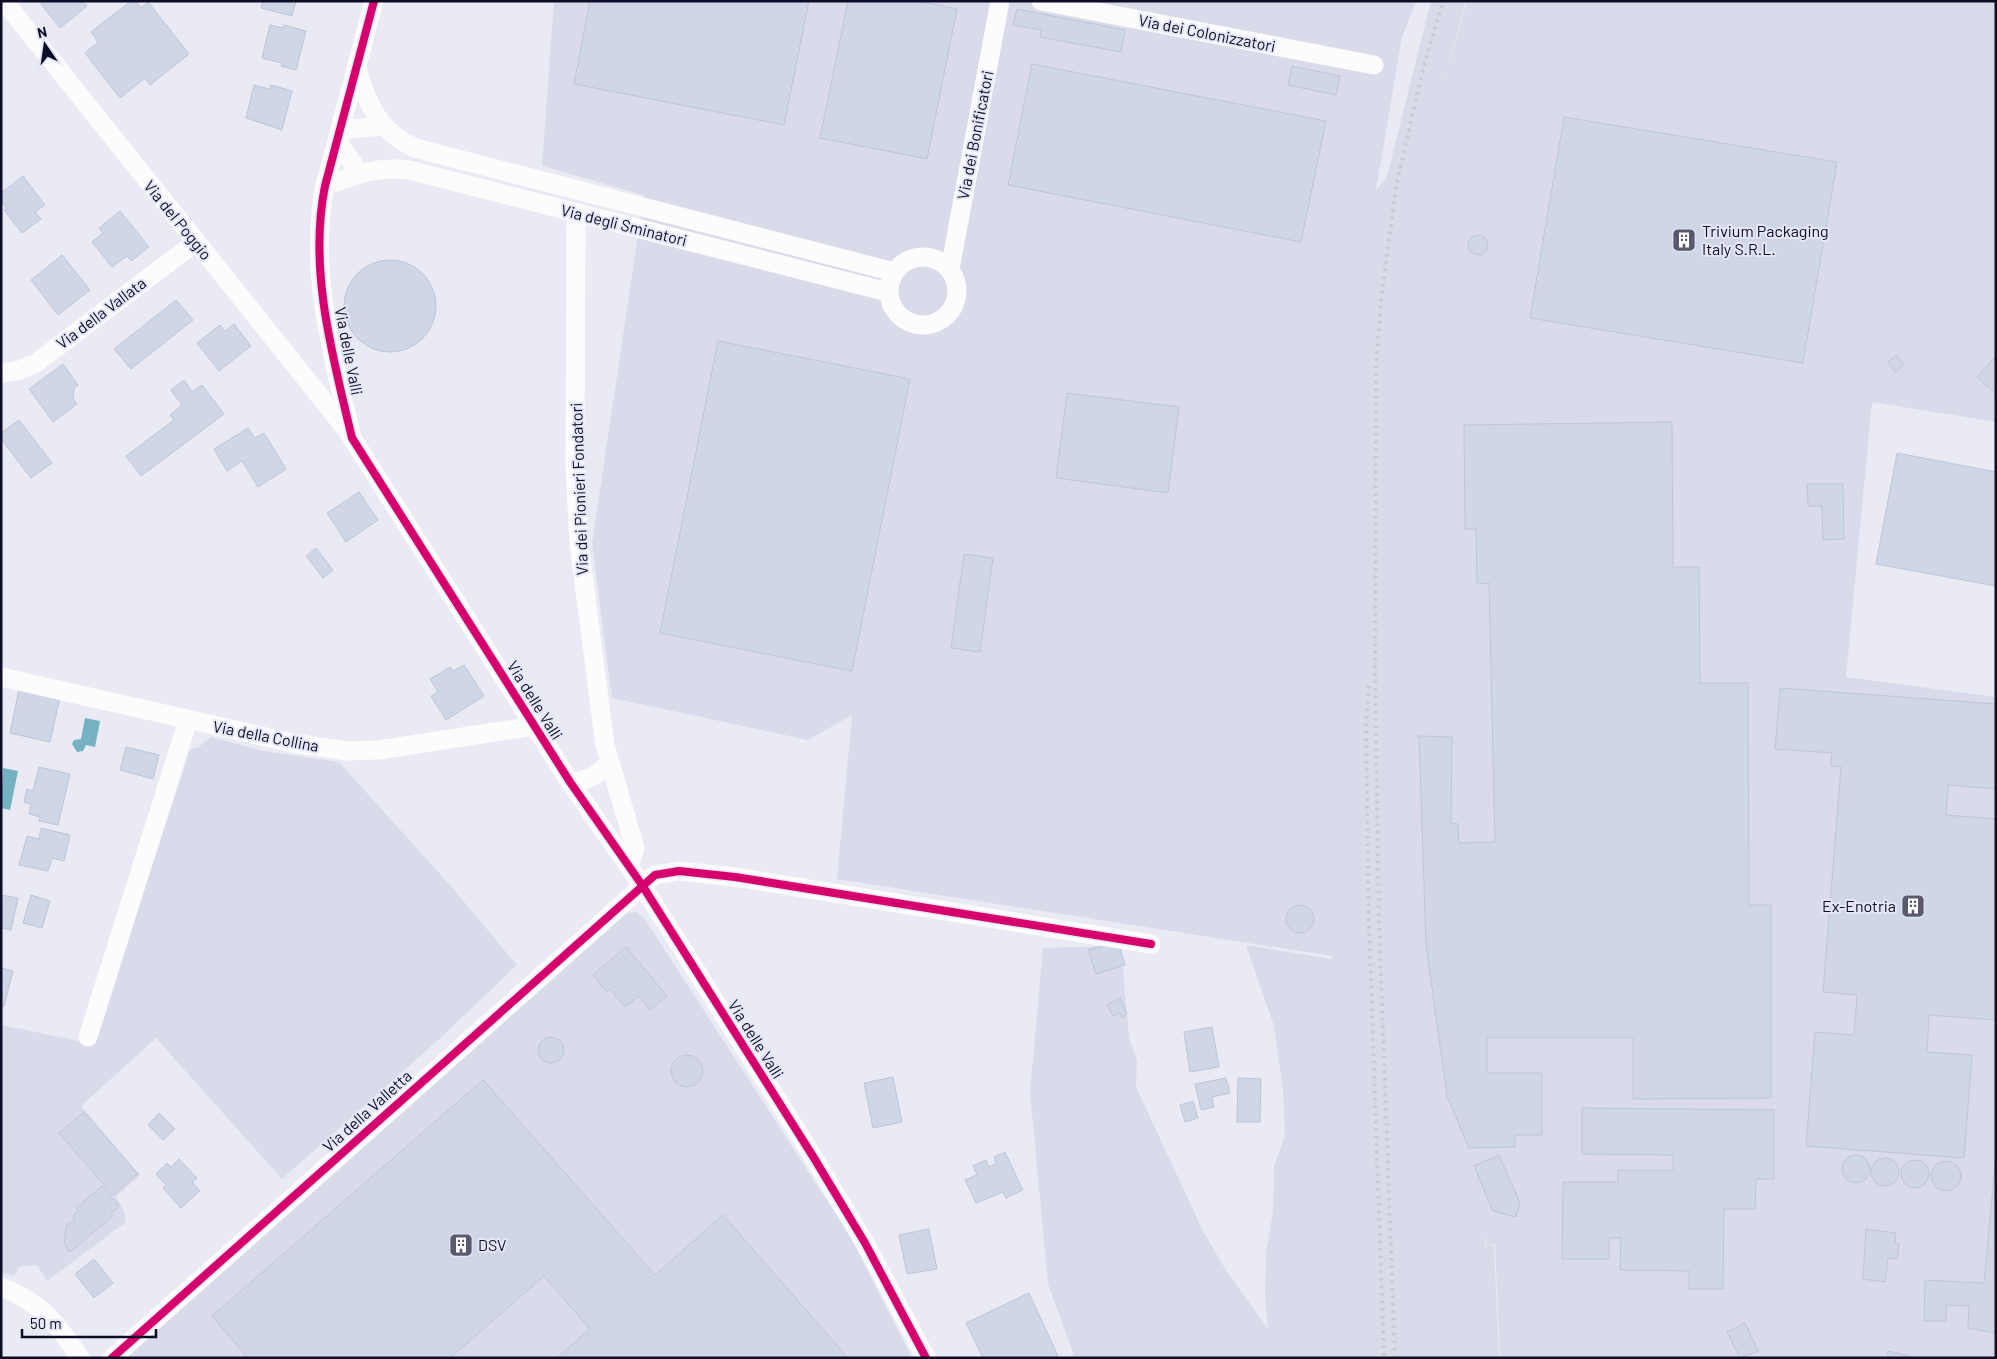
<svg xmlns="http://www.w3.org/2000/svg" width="1997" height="1359" viewBox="0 0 1997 1359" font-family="Barlow,sans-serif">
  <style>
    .built { fill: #d9dbea }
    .water { fill: #76b1c3 }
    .building { fill: #cfd6e5; stroke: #bdc6d7 }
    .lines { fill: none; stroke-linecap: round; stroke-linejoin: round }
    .street { stroke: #fcfcfd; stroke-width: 19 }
    .rail { stroke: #cacace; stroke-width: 4; stroke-dasharray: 2.5 5; stroke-linecap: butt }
    .cycleway-casing { stroke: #e5e7f7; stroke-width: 11 }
    .cycleway { stroke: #d6006c; stroke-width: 8 }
    .labels { text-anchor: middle; stroke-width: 4; stroke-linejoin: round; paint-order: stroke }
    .street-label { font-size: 16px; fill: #0d0d28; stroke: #e5e7f7 }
    .poi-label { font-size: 16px; fill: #0d0d28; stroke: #e5e7f7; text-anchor: start }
  </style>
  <rect width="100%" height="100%" fill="#e9eaf3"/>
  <g class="built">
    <polygon points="554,1 1416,1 1402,37 1376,190 1387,177 1431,1 1466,1 1438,103 1467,1 1996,1 1996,422 1872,402 1846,677 1996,697 1996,1358 1500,1358 1495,1244 1486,1245 1485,1232 1485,1245 1494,1245 1499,1358 1075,1358 1048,1284 1030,1092 1043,948 1121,946 1129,1038 1137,1060 1136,1087 1203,1231 1227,1272 1268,1329 1265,1294 1266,1253 1273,1212 1274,1166 1285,1136 1283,1089 1274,1026 1246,945 1332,959 1332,913 1332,956 837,879 852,715 808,740 612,698 592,544 644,195 542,166"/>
    <polygon points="211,737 264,751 339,762 450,885 517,965 437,1041 282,1179 156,1038 81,1106 140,1175 116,1197 124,1210 126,1222 47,1281 37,1265 19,1267 14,1276 1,1272 1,1025 94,1044 190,750 200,746"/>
    <polygon points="637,912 644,918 850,1236 912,1358 126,1358 627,913"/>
  </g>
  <g class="water">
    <polygon points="85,718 100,721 95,747 86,745 83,751 77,752 72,744 74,740 81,739"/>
    <polygon points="3,768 18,771 10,810 1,808"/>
  </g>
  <g class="building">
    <polygon points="44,1 83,1 87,6 60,28 41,4"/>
    <polygon points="131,1 136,1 141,8 148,2 189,54 150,85 145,78 120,98 85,53 98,42 91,32"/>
    <polygon points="263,1 296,1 292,16 261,8"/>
    <polygon points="590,1 809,1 784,125 574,84"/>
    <polygon points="848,1 918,1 957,9 927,159 820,138"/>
    <polygon points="1017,9 1125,30 1121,52 1040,37 1041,30 1013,25"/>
    <polygon points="270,25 283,28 284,25 306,31 296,70 281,66 282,63 262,58"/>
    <polygon points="1032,64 1326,121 1301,242 1008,185"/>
    <polygon points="1292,66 1340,76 1336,95 1288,85"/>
    <polygon points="254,85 270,89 271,85 292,91 282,130 246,118"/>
    <polygon points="1564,117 1837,162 1803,363 1530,318"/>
    <polygon points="23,176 45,205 35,212 41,219 22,233 4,210 7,209 1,201 1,193"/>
    <polygon points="120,211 149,247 131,261 127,256 112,267 92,242 103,233 99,228"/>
    <circle cx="1478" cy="245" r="10"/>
    <polygon points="62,255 90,290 58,315 31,280"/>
    <circle cx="390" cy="306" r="46"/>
    <polygon points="176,300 193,320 131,369 114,349"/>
    <polygon points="234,324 251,346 219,371 197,343 220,325 225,331"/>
    <polygon points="718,341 910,379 852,671 660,633"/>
    <polygon points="1896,355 1904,365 1895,372 1888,362"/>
    <polygon points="1996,356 1996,394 1977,377"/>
    <polygon points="63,364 78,385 74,388 73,399 77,404 53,422 29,389"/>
    <polygon points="184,380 192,392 202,385 224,414 141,476 126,456 174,420 170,415 182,405 171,390"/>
    <polygon points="1067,393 1179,407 1168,493 1056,478"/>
    <polygon points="19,420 52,463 31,478 1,439 1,433"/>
    <polygon points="1672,422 1673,567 1699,567 1700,683 1748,683 1749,905 1771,905 1771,1098 1633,1099 1633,1038 1487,1038 1487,1073 1542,1073 1542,1135 1515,1135 1515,1147 1469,1148 1447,1096 1426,945 1419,736 1452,737 1451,823 1458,824 1459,843 1495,842 1489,583 1477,584 1476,529 1465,529 1464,425"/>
    <polygon points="248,428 255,438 264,433 286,469 258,487 242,461 227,471 214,449"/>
    <polygon points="1897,453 1996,472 1996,586 1876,564"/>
    <polygon points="1807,484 1843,484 1844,539 1823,540 1822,506 1808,506"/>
    <polygon points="359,492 378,520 346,542 327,513"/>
    <polygon points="316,548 333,570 323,578 306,556"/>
    <polygon points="964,554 993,558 980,652 951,648"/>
    <polygon points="464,665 484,696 446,720 431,696 438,692 430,679 450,667 453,671"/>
    <polygon points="1780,688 1996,704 1996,789 1948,785 1946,815 1996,819 1996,1020 1929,1015 1927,1052 1972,1055 1964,1158 1806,1146 1815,1032 1854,1035 1857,995 1823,992 1841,767 1831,766 1832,753 1775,749"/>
    <polygon points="19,689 60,697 50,742 10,733"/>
    <polygon points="126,747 159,755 153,779 120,770"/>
    <polygon points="39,767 70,774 58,825 39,821 40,817 29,814 31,804 24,802 27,789 33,791"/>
    <polygon points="41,828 70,835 64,861 52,858 48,871 19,865 27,836 39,839"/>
    <polygon points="1,895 18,898 11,930 1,928"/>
    <polygon points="31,895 50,901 42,928 23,923"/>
    <circle cx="1300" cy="919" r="14"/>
    <polygon points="1118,941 1125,965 1096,974 1088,950"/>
    <polygon points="626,947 667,996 650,1010 639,996 625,1007 610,989 607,992 593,975"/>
    <polygon points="1,968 13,971 4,1006 1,1006"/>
    <polygon points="1120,998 1127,1014 1122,1017 1120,1013 1113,1016 1107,1005"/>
    <polygon points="1212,1027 1219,1067 1190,1072 1184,1032"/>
    <circle cx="551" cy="1050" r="13"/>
    <circle cx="687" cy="1071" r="16"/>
    <polygon points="893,1077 902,1122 873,1128 864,1083"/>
    <polygon points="1226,1078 1230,1093 1212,1097 1214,1107 1201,1110 1195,1084"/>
    <polygon points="1238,1078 1261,1079 1260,1122 1237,1122"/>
    <polygon points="483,1080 655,1275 723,1215 848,1358 557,1358 590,1329 544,1276 450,1358 248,1358 212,1316"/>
    <polygon points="1193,1101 1198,1118 1185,1122 1180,1105"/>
    <polygon points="1582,1108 1774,1110 1774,1179 1756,1179 1755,1209 1724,1209 1723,1289 1689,1289 1689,1271 1620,1270 1621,1238 1609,1238 1609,1259 1562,1259 1563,1182 1618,1182 1618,1170 1673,1170 1673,1155 1582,1154"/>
    <polygon points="84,1112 138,1174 113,1195 59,1133"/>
    <polygon points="159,1113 175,1129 163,1140 148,1125"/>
    <polygon points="1005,1152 1023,1190 1006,1198 1003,1192 976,1203 965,1180 977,1175 973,1166 986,1160 989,1167 996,1163 994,1157"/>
    <circle cx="1856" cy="1169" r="14"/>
    <polygon points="1499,1155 1520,1203 1516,1217 1493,1211 1474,1166"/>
    <polygon points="1996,1155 1996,1333 1968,1328 1969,1306 1946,1305 1946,1321 1924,1321 1925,1280 1984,1283"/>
    <circle cx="1885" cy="1172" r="14"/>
    <polygon points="179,1159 197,1178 192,1182 200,1191 181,1208 163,1188 166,1185 156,1174 167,1163 171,1167"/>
    <circle cx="1915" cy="1174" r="14"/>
    <circle cx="1946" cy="1176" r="15"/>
    <polygon points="102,1186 119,1206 111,1214 113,1216 70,1252 64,1244 66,1226 75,1219 73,1216 79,1211 76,1208"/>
    <polygon points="929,1229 937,1269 907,1274 899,1235"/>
    <polygon points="1866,1229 1896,1233 1895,1244 1899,1244 1897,1259 1888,1258 1885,1282 1863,1279"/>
    <polygon points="94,1259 113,1283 94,1298 75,1274"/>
    <polygon points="1029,1293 1059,1358 983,1358 966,1323"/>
    <polygon points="1745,1323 1758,1351 1740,1358 1727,1332"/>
    <polygon points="1888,1351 1918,1358 1887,1358"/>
  </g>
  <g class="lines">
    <g class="street">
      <polyline points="4,1 350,434"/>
      <path d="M374,1L325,186C308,269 333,358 352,438L570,782L642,885L814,1158L865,1243L926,1358"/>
      <polyline points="1041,1 1374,65"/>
      <path d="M357,69C367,105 380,132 415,148L894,272"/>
      <polyline points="340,130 382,126"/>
      <polyline points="338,141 359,173"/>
      <path d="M325,186C354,175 377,166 409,170L888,292"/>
      <polyline points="576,212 575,467 579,544 605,745 635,848 629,866"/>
      <circle cx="923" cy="291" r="34"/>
      <polyline points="950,269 1000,1"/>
      <polyline points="1,373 20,370 36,363 196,242"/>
      <polyline points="1,677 292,743 348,751 379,750 534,726"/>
      <path d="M570,782C587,781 598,776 608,763"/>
      <polyline points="88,1037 188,720"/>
      <path d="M1,1287C42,1303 56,1322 80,1358"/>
      <polyline points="112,1358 655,875 679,871 735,877 1151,944"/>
    </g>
    <g class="rail">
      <polyline points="1369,686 1366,725 1369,926 1384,1358"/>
      <polyline points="1395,1358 1379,923 1375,677 1376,366 1381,302 1396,186 1424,65 1443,1"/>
    </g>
    <g class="cycleway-casing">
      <g id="cycleway">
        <path d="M374,1L325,186C308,269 333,358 352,438L570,782L642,885L814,1158L865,1243L926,1358"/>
        <polyline points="112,1358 655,875 679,871 735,877 1151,944"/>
      </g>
    </g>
    <use href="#cycleway" class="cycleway"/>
  </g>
  <defs>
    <g id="building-square" transform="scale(1.25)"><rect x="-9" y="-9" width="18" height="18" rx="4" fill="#5a5a6f" stroke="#e5e7f7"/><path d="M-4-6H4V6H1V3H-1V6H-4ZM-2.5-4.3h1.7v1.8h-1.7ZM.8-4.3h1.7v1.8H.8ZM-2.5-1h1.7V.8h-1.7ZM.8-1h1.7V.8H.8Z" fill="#fff"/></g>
  </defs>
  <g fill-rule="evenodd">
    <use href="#building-square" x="1684" y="240"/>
    <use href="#building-square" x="1913" y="906"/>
    <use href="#building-square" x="461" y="1245"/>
  </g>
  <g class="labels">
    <g class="street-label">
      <text transform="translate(1207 33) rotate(11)" y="6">Via dei Colonizzatori</text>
      <text transform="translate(975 135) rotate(-79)" y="6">Via dei Bonificatori</text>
      <text transform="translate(178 220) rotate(51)" y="6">Via del Poggio</text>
      <text transform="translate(624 225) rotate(14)" y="6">Via degli Sminatori</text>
      <text transform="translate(101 313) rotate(-37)" y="6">Via della Vallata</text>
      <text transform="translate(349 351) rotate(79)" y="6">Via delle Valli</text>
      <text transform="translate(579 489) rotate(-92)" y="6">Via dei Pionieri Fondatori</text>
      <text transform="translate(535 700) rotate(58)" y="6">Via delle Valli</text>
      <text transform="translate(266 736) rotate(11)" y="6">Via della Collina</text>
      <text transform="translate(756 1039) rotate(58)" y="6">Via delle Valli</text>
      <text transform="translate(367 1111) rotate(-42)" y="6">Via della Valletta</text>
    </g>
    <g class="poi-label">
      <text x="1702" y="237">Trivium Packaging<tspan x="1702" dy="18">Italy S.R.L.</tspan></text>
      <text x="1896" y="912" text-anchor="end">Ex-Enotria</text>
      <text x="478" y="1251">DSV</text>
    </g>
  </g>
  <rect width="1997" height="1359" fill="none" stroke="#0d0d28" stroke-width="5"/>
  <g transform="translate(45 45) rotate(347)" stroke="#e5e7f7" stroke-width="4" paint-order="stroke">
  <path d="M0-4L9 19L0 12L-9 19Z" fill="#0d0d28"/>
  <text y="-8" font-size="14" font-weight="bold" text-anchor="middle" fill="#0d0d28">N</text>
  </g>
  <path d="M22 1329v8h134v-8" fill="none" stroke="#0d0d28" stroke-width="2.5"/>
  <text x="30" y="1329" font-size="15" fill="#0d0d28" stroke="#e5e7f7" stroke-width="4" paint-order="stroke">50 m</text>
</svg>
